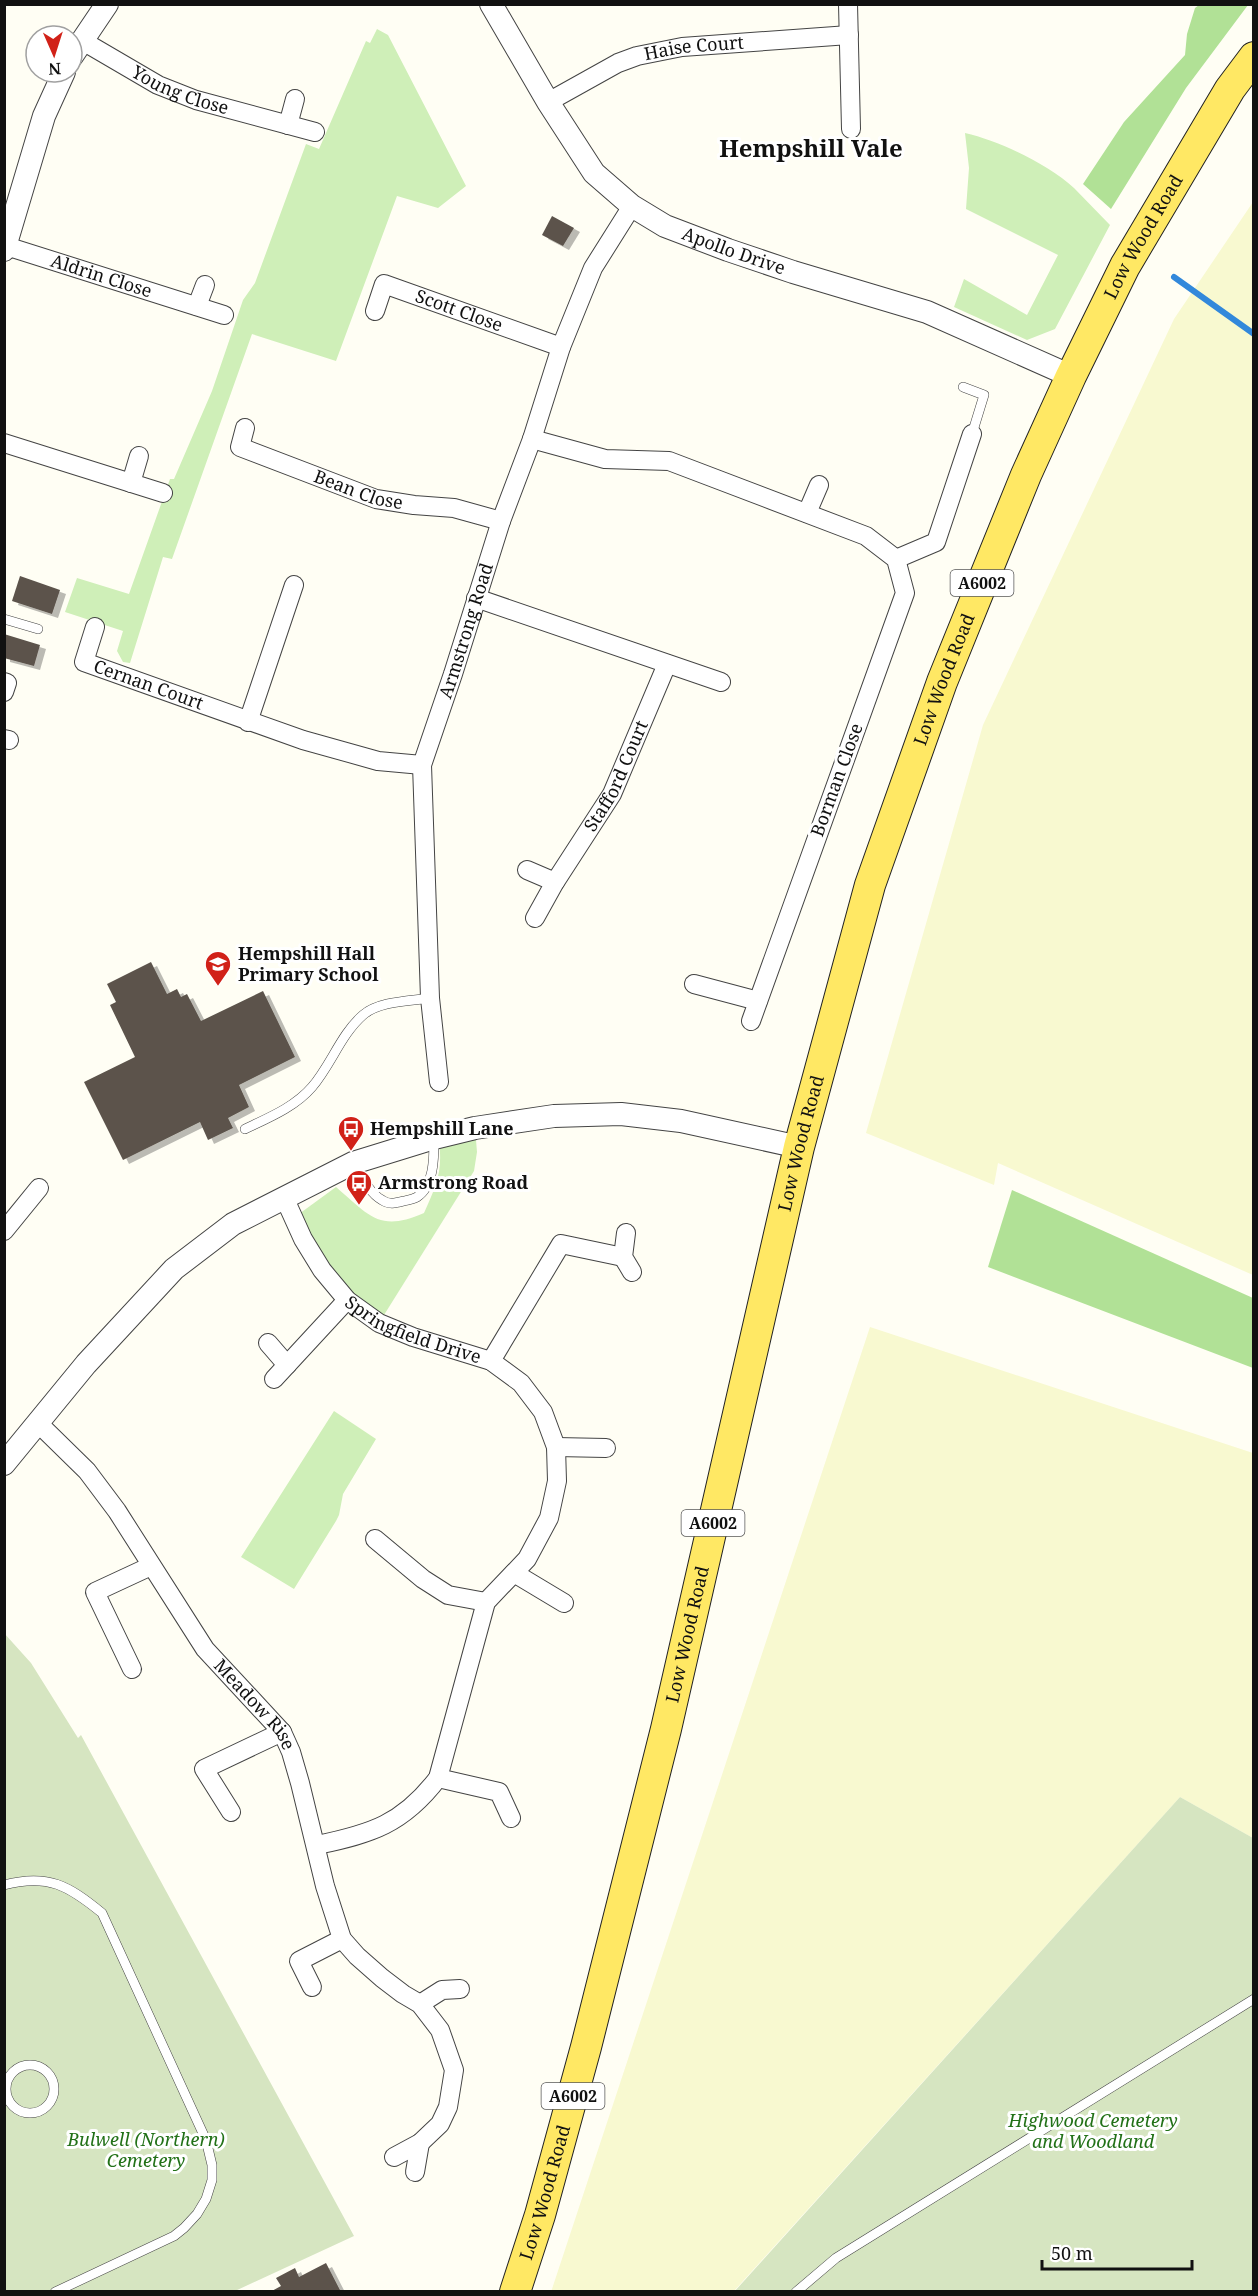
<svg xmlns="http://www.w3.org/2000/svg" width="1258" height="2296" viewBox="0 0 1258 2296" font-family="'Noto Serif',serif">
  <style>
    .farmland { fill: #f8f9d0 }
    .green { fill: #cfefb8 }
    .forest { fill: #b1e196 }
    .cemetery { fill: #d6e5c1 }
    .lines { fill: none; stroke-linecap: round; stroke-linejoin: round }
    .stream { stroke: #3288db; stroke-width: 6 }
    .building { fill: #5b534b; filter: url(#shadow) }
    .service-casing { stroke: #444; stroke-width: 10 }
    .minor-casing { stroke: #444; stroke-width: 20 }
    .tertiary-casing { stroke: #444; stroke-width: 24 }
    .primary-casing { stroke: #222; stroke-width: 32 }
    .service { stroke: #fff; stroke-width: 9 }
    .minor { stroke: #fff; stroke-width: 18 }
    .tertiary { stroke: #fff; stroke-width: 22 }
    .primary { stroke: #ffe864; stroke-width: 30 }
    .labels { text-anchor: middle; stroke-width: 6; stroke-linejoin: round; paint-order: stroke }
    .shield { fill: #fff; stroke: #585858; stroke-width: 1.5 }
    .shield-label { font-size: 16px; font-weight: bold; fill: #111 }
    .street-label { font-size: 18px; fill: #111; stroke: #fff }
    .poi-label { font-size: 18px; font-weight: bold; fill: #111; stroke: #fff; text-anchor: start }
    .park-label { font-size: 18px; font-style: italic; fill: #227118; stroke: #fff }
    .district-label { font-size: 24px; font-weight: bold; fill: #111; stroke: #fff }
  </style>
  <defs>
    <filter id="shadow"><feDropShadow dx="6" dy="4" stdDeviation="0" flood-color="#0004"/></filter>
  </defs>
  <rect width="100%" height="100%" fill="#fffef4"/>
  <g class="farmland">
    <polygon points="1253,202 1253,1275 998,1163 994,1185 866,1133 983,725 1174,319"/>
    <polygon points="870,1327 1253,1453 1253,1838 1180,1797 734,2291 551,2292"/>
  </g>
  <g class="green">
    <polygon points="377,29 388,35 466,186 438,208 397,196 336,361 252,334 172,559 163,557 130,663 123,662 117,651 123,631 65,612 77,578 129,594 170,479 174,479 212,391 243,300 255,283 306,144 319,149 366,41 370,43"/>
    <path d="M965,133C1000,141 1048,164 1074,188C1086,200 1098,213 1110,225L1055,329L1027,340L954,307L964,279L1027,315L1058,255L966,209L969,168Z"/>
    <path d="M475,1128L477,1152L474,1171L379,1323L347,1300L299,1214L336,1187C369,1215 379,1233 424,1213C436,1186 443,1172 439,1142Z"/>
    <polygon points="334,1411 376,1439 343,1494 339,1515 336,1521 294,1589 241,1557"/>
  </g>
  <g class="forest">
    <polygon points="1199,5 1248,5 1186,88 1111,209 1083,184 1124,122 1185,55 1187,34 1195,8"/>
    <polygon points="1012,1190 1253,1298 1253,1368 988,1267"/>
  </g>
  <g class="cemetery">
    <polygon points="4,1633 31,1663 78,1738 81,1735 354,2236 235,2291 5,2291"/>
    <polygon points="1180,1797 1253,1838 1253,2291 734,2292"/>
  </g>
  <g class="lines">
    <polyline class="stream" points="1174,277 1254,334"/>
  </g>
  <g class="building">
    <polygon points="552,216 574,228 563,246 542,235"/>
    <polygon points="20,576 60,590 52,614 12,601"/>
    <polygon points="4,634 40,645 34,666 4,658"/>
    <polygon points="151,962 167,994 177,989 181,997 187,994 201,1021 263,991 295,1057 239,1085 249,1107 228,1118 233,1128 208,1140 200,1122 123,1160 84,1082 135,1057 110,1005 116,1002 107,984"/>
    <polygon points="326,2263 341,2292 270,2292 281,2286 276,2278 295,2268 299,2277"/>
  </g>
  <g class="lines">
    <g class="service-casing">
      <g id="service">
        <polyline points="963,387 984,395 972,434"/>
        <polyline points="4,619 38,629"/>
        <path d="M245,1129C268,1118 295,1107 312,1087C331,1065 341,1034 363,1015C379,1001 410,1001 430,998"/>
        <path d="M354,1163C361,1175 369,1193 382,1200C389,1205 396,1203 404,1201C408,1200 414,1199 417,1197C434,1186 434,1158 434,1140"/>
        <path d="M4,1885C48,1873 69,1886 102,1913L206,2140L212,2165V2180L206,2199L197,2214L184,2228L174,2236L55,2292"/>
        <circle cx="30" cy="2089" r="24"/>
        <polyline points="796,2292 836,2258 1254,1999"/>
      </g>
    </g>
    <g class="minor-casing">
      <g id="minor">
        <polyline points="848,4 851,129"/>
        <path id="s1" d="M81,40L158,85L196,100L315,132"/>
        <path id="s2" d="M548,102L618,63L637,56L682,47L849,35"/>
        <polyline points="288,125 295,99"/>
        <path id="s3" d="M6,246L224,315"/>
        <polyline points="197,306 205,285"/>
        <path id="s4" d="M375,311L384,284L561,347"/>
        <path id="s5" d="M245,428L240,447L376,499L414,505L454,508L501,521"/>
        <polyline points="532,439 605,459 669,461 866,536 896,559 905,593 751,1021"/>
        <polyline points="4,443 163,493"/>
        <polyline points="131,483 139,456"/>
        <polyline points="807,513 819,485"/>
        <polyline points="896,559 936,542 972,434"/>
        <polyline points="476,598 721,682"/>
        <path id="s6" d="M95,627L84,662L303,740L378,761L422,765"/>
        <polyline points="4,682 7,683 4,692"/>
        <polyline points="248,722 294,585"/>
        <polyline points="4,739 9,740"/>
        <polyline points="527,870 555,882"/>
        <path id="s7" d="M535,918L555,882L612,794L667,664"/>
        <polyline points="694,984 758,1001"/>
        <path id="s8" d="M439,1082L430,998L422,765L453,674L501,521L532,439L561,347L593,268L632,206"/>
        <path id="s9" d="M284,1197L303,1239L322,1270L347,1300L379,1323L413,1337L491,1361L521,1383L543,1412L556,1447L557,1481L549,1518L527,1559L486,1602L438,1778C403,1824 371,1834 317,1845"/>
        <polyline points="4,1231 39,1188"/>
        <polyline points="626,1233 623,1257 632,1272"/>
        <polyline points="268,1343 287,1365"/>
        <polyline points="491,1361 561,1244 623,1257"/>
        <polyline points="274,1379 347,1300"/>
        <path id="s10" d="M38,1423L87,1471L117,1511L205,1649L282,1732L291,1752L300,1783L325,1886L342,1939L357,1956L382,1978L403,1994L420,2004L440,2030L454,2070L448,2107L440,2124L420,2143L394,2157"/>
        <polyline points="556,1447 606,1448"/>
        <polyline points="375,1539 423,1579 448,1595 486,1602"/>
        <polyline points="514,1573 564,1603"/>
        <polyline points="132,1669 95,1592 151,1566"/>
        <polyline points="438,1778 499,1792 511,1818"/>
        <polyline points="231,1812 204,1769 282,1732"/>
        <polyline points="312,1987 299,1961 342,1939"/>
        <polyline points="420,2004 442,1990 460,1989"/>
        <polyline points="415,2172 420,2143"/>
      </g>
    </g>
    <g class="tertiary-casing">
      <g id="tertiary">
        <path id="s11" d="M491,4L548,102L594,173L632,206L665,226L728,250L793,272L927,312L1071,376"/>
        <polyline points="72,56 107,4"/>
        <polyline points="4,250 44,116 64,72"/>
        <polyline points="4,1464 86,1364 174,1269 233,1224 353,1163 434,1138 475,1128 554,1116 621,1114 681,1121 799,1147"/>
      </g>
    </g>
    <g class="primary-casing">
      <g id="primary">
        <path id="s12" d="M515,2292L540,2215L586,2047L666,1729L799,1147L870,885L942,682L1026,475L1071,376L1125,266L1230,89L1254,57"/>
      </g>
    </g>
    <use href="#service" class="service"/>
    <use href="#minor" class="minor"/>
    <use href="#tertiary" class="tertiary"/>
    <use href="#primary" class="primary"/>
  </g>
  <defs>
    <g id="school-pin" transform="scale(1.35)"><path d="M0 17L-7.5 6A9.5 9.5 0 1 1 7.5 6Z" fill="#d12118" stroke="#fff"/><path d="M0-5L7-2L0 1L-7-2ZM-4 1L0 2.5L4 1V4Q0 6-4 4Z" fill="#fff"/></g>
    <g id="bus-pin" transform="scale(1.35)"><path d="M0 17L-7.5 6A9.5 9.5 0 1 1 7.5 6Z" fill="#d12118" stroke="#fff"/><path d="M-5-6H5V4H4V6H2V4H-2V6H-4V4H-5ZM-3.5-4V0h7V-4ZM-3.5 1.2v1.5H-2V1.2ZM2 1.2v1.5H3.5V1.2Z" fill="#fff"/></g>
  </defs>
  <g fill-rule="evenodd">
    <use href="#school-pin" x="218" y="964"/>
    <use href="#bus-pin" x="351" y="1129"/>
    <use href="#bus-pin" x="359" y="1183"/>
  </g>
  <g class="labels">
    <g class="shield">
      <rect x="950.5" y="570" width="63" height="26" rx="4.5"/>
      <rect x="681.5" y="1510" width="63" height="26" rx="4.5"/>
      <rect x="541.5" y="2083" width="63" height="26" rx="4.5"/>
    </g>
    <g class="shield-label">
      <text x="982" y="589">A6002</text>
      <text x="713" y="1529">A6002</text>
      <text x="573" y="2102">A6002</text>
    </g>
    <g class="street-label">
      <text dy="6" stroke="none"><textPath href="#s2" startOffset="158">Haise Court</textPath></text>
      <text dy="6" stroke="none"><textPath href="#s1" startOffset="112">Young Close</textPath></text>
      <text dy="6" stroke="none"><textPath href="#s12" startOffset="2156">Low Wood Road</textPath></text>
      <text dy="6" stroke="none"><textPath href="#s11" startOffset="360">Apollo Drive</textPath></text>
      <text dy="6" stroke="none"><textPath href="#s3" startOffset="100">Aldrin Close</textPath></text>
      <text dy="6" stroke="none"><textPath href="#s4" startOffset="108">Scott Close</textPath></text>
      <text dy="6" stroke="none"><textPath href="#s5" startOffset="146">Bean Close</textPath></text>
      <text dy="6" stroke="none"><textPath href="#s8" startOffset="459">Armstrong Road</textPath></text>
      <text dy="6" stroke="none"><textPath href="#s12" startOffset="1670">Low Wood Road</textPath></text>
      <text dy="6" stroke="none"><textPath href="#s6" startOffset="105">Cernan Court</textPath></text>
      <text dy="6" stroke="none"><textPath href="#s7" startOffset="164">Stafford Court</textPath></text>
      <text transform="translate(837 780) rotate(-70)" y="6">Borman Close</text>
      <text dy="6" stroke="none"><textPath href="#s12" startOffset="1184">Low Wood Road</textPath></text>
      <text dy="6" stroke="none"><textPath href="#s9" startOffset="195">Springfield Drive</textPath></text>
      <text dy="6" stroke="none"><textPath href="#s12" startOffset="680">Low Wood Road</textPath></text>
      <text dy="6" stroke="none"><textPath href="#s10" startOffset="357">Meadow Rise</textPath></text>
      <text dy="6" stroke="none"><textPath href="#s12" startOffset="104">Low Wood Road</textPath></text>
    </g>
    <g class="poi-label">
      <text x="238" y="960">Hempshill Hall<tspan x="238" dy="21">Primary School</tspan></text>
      <text x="370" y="1135">Hempshill Lane</text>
      <text x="378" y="1189">Armstrong Road</text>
    </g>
    <g class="park-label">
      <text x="1093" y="2127">Highwood Cemetery<tspan x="1093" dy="21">and Woodland</tspan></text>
      <text x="146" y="2146">Bulwell (Northern)<tspan x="146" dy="21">Cemetery</tspan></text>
    </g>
    <g class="district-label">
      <text x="811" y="157">Hempshill Vale</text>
    </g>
  </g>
  <rect width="1258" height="2296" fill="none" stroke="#111111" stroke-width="12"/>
  <g transform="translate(54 54) rotate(177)"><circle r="28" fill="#ffffff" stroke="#a0a0a0" stroke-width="1.5"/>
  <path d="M0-4.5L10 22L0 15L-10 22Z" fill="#d12118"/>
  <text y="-9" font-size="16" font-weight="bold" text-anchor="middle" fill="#111111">N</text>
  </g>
  <path d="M1042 2260v9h150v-9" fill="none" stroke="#111111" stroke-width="3"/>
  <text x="1051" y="2260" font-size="18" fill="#111111" stroke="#ffffff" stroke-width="4.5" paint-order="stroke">50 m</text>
</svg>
